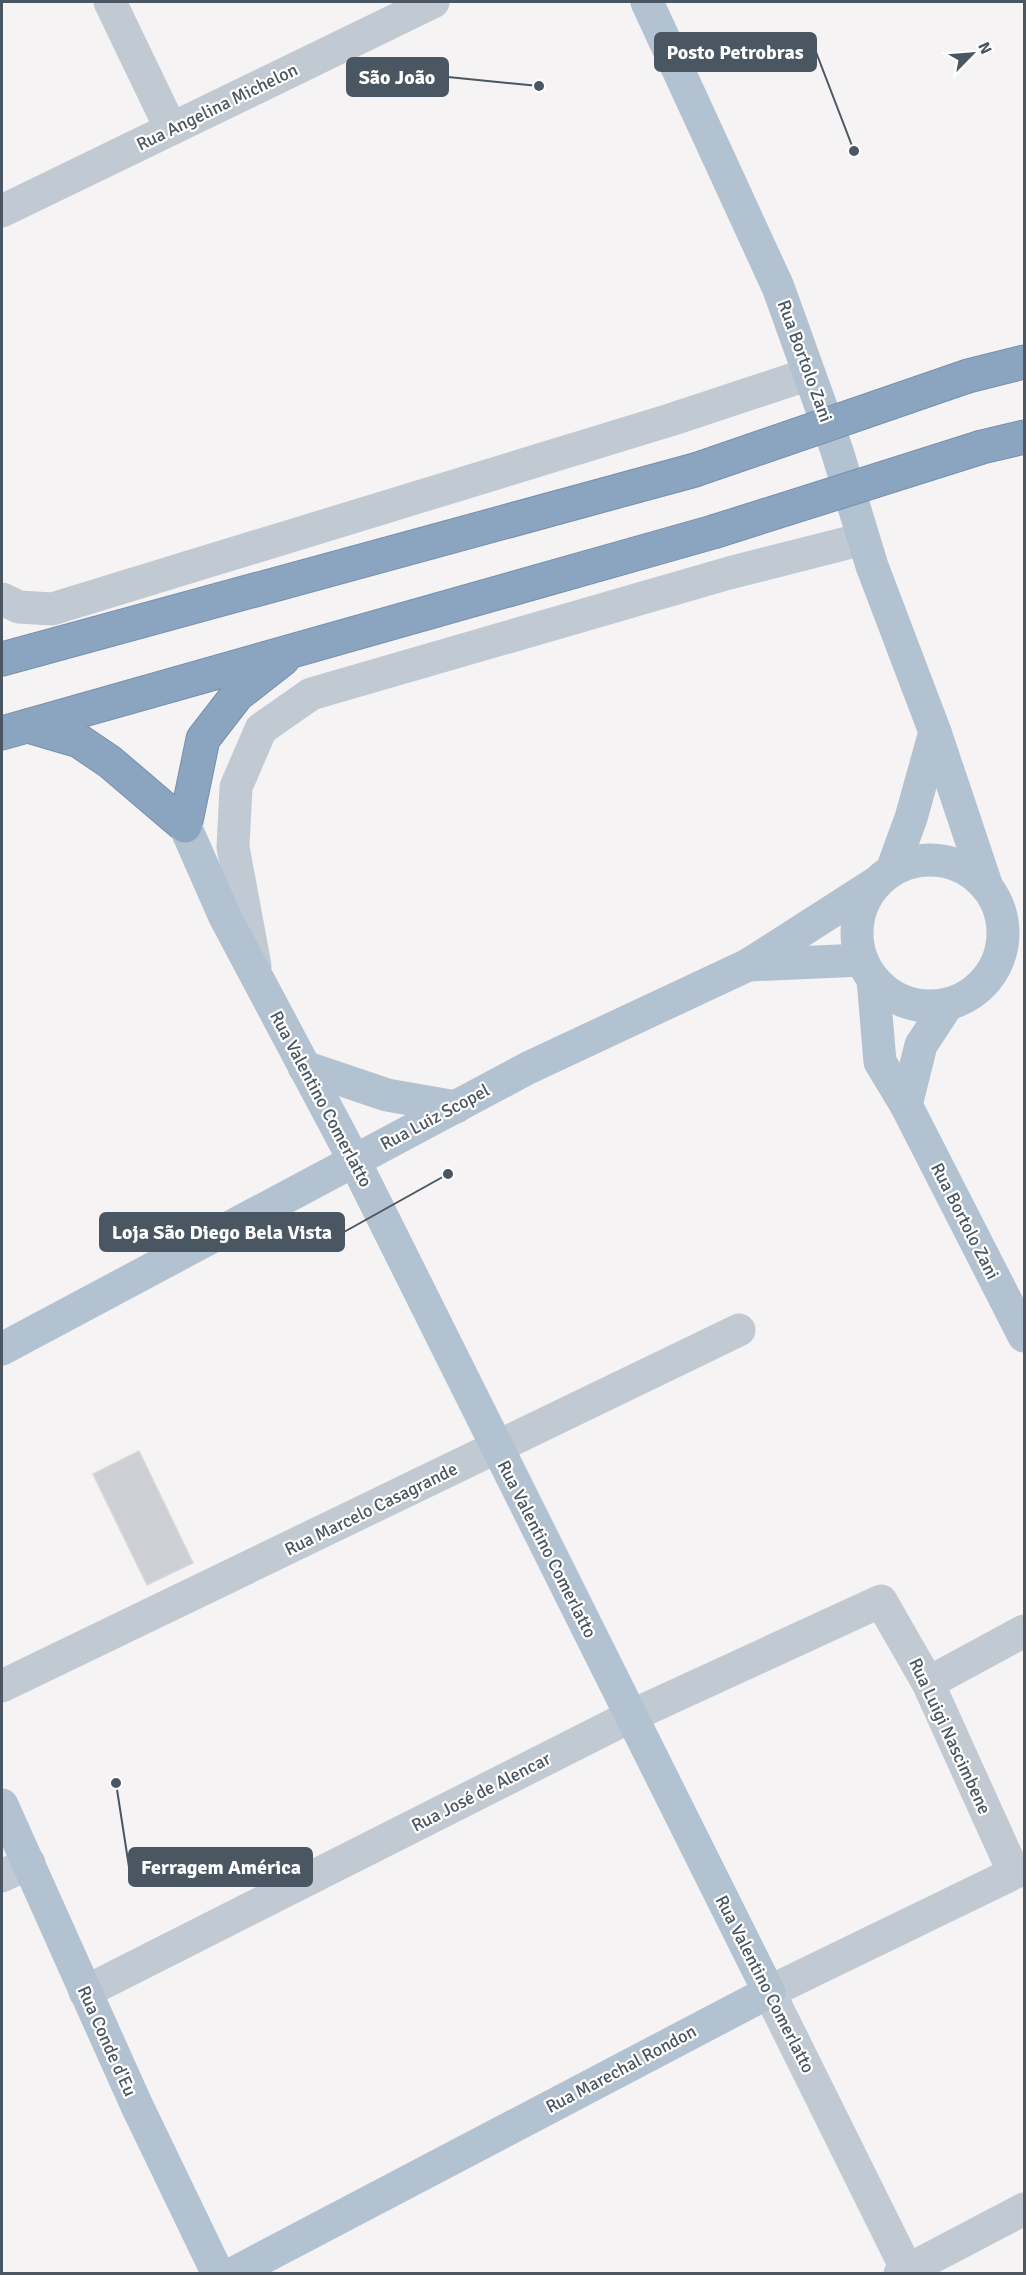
<svg xmlns="http://www.w3.org/2000/svg" width="1026" height="2275" viewBox="0 0 1026 2275" font-family="Signika,sans-serif">
  <style>
    .building { fill: #cdcfd5; stroke: #d7d9de; stroke-width: 1.5 }
    .lines { fill: none; stroke-linecap: round; stroke-linejoin: round }
    .highway-casing { stroke: #7690ad; stroke-width: 35 }
    .minor { stroke: #c1cad2; stroke-width: 33 }
    .major { stroke: #b3c2d1; stroke-width: 33 }
    .highway { stroke: #8ba5c1; stroke-width: 33 }
    .highway-bridge-casing { stroke: #7690ad; stroke-width: 35; stroke-linecap: butt }
    .highway-bridge { stroke: #8ba5c1; stroke-width: 33 }
    .labels { text-anchor: middle; stroke-width: 4.5; stroke-linejoin: round; paint-order: stroke }
    .street-label { font-size: 18px; fill: #4a5661; stroke: #fff }
    .leader { fill: none; stroke: #4a5661; stroke-width: 2 }
    .callout-dot { fill: #4a5661; stroke: #fff; stroke-width: 2 }
    .callout { fill: #4a5661; stroke: #4a5661; stroke-width: 2 }
    .callout-label { font-size: 20px; text-anchor: middle; font-weight: bold; fill: #fff }
  </style>
  <rect width="100%" height="100%" fill="#f5f3f3"/>
  <polygon class="building" points="139,1451 193,1563 147,1585 93,1474"/>
  <g class="lines">
    <g class="highway-casing">
      <g id="highway">
        <polyline points="968,376 1024,362"/>
        <polyline points="982,447 1024,437"/>
        <polyline points="2,659 695,470"/>
        <polyline points="28,726 79,741 110,762 185,826 203,739 237,695 283,659"/>
        <polyline points="2,733 713,532"/>
      </g>
    </g>
    <g class="minor">
      <polyline points="110,2 171,129"/>
      <polyline points="2,211 433,2"/>
      <polyline points="2,599 19,607 52,609 670,420 809,374"/>
      <polyline points="255,966 233,847 236,787 261,729 311,694 729,573 863,539"/>
      <polyline points="928,1683 1024,1631"/>
      <polyline points="2,1686 739,1330"/>
      <polyline points="2,1876 29,1863"/>
      <polyline points="85,1992 631,1716 881,1601 928,1683 1014,1873 769,1992 909,2274"/>
      <polyline points="900,2274 1024,2209"/>
    </g>
    <g class="major">
      <polyline points="647,2 778,287 837,451 872,566 935,732 987,887"/>
      <polyline points="185,826 225,917 354,1160 769,1992 232,2274"/>
      <circle cx="930" cy="933" r="73"/>
      <polyline points="892,870 911,818 935,732"/>
      <polyline points="748,965 862,960"/>
      <polyline points="873,979 880,1062 906,1105 1024,1336"/>
      <polyline points="304,1067 387,1095 456,1107"/>
      <polyline points="906,1105 921,1045 948,1004"/>
      <polyline points="2,1349 528,1068 748,965 876,883"/>
      <polyline points="2,1805 137,2106 218,2274"/>
    </g>
    <use href="#highway" class="highway"/>
    <g class="highway-bridge-casing">
      <g id="highway-bridge">
        <polyline points="695,470 968,376"/>
        <polyline points="713,532 982,447"/>
      </g>
    </g>
    <use href="#highway-bridge" class="highway-bridge"/>
  </g>
  <g class="labels">
    <g class="street-label">
      <text transform="translate(217 107) rotate(-26)" y="6">Rua Angelina Michelon</text>
      <text transform="translate(805 361) rotate(70)" y="6">Rua Bortolo Zani</text>
      <text transform="translate(321 1099) rotate(62)" y="6">Rua Valentino Comerlatto</text>
      <text transform="translate(435 1117) rotate(-28)" y="6">Rua Luiz Scopel</text>
      <text transform="translate(965 1221) rotate(63)" y="6">Rua Bortolo Zani</text>
      <text transform="translate(371 1509) rotate(-26)" y="6">Rua Marcelo Casagrande</text>
      <text transform="translate(547 1549) rotate(63)" y="6">Rua Valentino Comerlatto</text>
      <text transform="translate(950 1736) rotate(65)" y="6">Rua Luigi Nascimbene</text>
      <text transform="translate(481 1792) rotate(-27)" y="6">Rua José de Alencar</text>
      <text transform="translate(765 1984) rotate(63)" y="6">Rua Valentino Comerlatto</text>
      <text transform="translate(107 2041) rotate(66)" y="6">Rua Conde d'Eu</text>
      <text transform="translate(621 2069) rotate(-28)" y="6">Rua Marechal Rondon</text>
    </g>
  </g>
  <path class="leader" d="M854 151L816 52M539 86L448 77M448 1174L344 1232M116 1783L129 1867"/>
  <g class="callout-dot">
    <circle cx="854" cy="151" r="6"/>
    <circle cx="539" cy="86" r="6"/>
    <circle cx="448" cy="1174" r="6"/>
    <circle cx="116" cy="1783" r="6"/>
  </g>
  <g class="callout">
    <rect x="655" y="33" width="161" height="38" rx="6"/>
    <rect x="347" y="58" width="101" height="38" rx="6"/>
    <rect x="100" y="1213" width="244" height="38" rx="6"/>
    <rect x="129" y="1848" width="183" height="38" rx="6"/>
  </g>
  <g class="callout-label">
    <text x="735" y="59">Posto Petrobras</text>
    <text x="397" y="84">São João</text>
    <text x="222" y="1239">Loja São Diego Bela Vista</text>
    <text x="221" y="1874">Ferragem América</text>
  </g>
  <rect width="1026" height="2275" fill="none" stroke="#4a5661" stroke-width="6"/>
  <g transform="translate(972 54) rotate(65)" stroke="#ffffff" stroke-width="4.5" paint-order="stroke">
  <path d="M0-4.5L10 22L0 15L-10 22Z" fill="#4a5661"/>
  <text y="-9" font-size="16" font-weight="bold" text-anchor="middle" fill="#4a5661">N</text>
  </g>
</svg>
